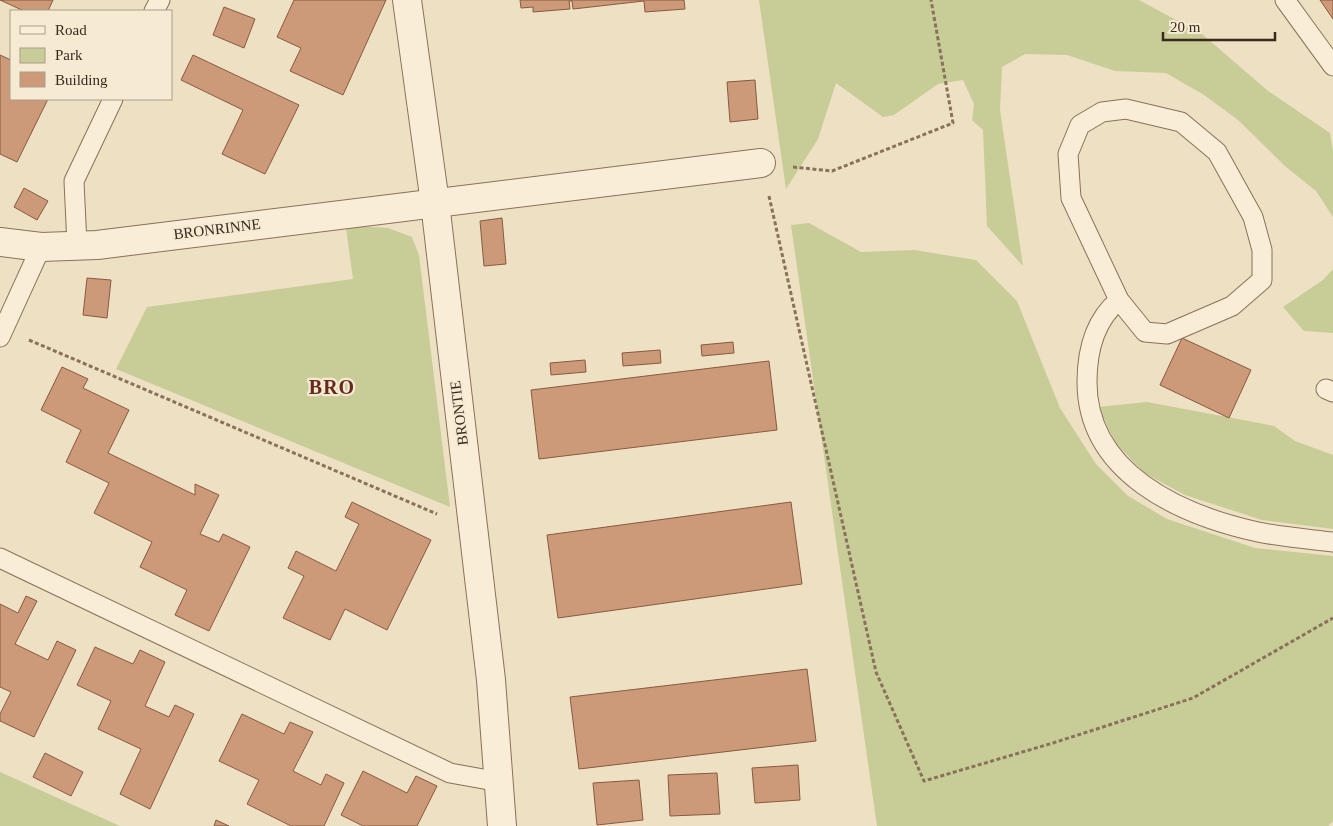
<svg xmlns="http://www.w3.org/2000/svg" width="1333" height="826" viewBox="0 0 1333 826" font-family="Georgia,serif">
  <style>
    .green { fill: #c8cc97 }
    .building { fill: #cc9979; stroke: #885a40 }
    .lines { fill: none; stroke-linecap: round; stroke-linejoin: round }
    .lane-casing { stroke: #89715a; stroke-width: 21 }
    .street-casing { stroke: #89715a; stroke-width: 30 }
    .path { stroke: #89715a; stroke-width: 3; stroke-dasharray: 4 2.5; stroke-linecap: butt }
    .lane { stroke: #f9edd7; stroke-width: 19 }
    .street { stroke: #f9edd7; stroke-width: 28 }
    .labels { text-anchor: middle; stroke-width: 4.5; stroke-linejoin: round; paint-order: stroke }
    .street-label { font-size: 15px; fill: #392a1e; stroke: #f6ead3 }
    .district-label { font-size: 20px; font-weight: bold; letter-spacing: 1px; fill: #652a1d; stroke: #f6ead3 }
  </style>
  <rect width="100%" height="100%" fill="#eee0c3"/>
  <g class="green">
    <polygon points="759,0 1139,0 1202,34 1268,91 1330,133 1333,151 1333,217 1316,191 1286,167 1238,120 1204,95 1166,73 1115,71 1067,55 1025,54 1002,67 1000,110 1023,266 987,226 983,130 972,120 974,104 963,80 938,84 894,115 883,117 836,83 818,139 786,189"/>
    <polygon points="809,223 861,252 914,250 976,260 1017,301 1060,408 1096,464 1128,496 1167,519 1255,548 1333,556 1333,821 1328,826 877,826 791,225"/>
    <polygon points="360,226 388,228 412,237 419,255 450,507 116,369 147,307 353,279 346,228"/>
    <polygon points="1333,269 1333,333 1304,331 1283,307 1323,280"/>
    <polygon points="1147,402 1274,426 1295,441 1333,455 1333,529 1262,520 1185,495 1144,473 1115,442 1098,407"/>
    <polygon points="0,772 120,826 0,826"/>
  </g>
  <g class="building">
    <polygon points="0,0 53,0 48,11 24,11"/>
    <polygon points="294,0 386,0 343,95 290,71 301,48 277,37"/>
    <polygon points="520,0 684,0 685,9 645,12 644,1 573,9 572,1 569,1 570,9 533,12 533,7 521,8"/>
    <polygon points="1320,0 1333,0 1333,19"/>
    <polygon points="224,7 255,19 244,48 213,35"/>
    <polygon points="0,55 11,60 11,99 48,99 17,162 0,154"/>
    <polygon points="193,55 299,105 265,174 222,154 243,110 181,80"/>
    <polygon points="755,80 758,119 730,122 727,82"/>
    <polygon points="24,188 48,201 37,220 14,207"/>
    <polygon points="502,218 506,264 484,266 480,221"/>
    <polygon points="87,278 111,280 107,318 83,315"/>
    <polygon points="1182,338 1251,370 1229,418 1160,385"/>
    <polygon points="733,342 734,353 702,356 701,345"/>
    <polygon points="660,350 661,363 623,366 622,353"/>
    <polygon points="585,360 586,372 551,375 550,363"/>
    <polygon points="769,361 777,430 539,459 531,390"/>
    <polygon points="62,367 88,379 83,388 129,410 108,453 195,495 195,484 219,495 200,534 219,542 223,534 250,547 209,631 175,615 187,590 140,567 152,542 94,513 109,483 66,462 81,430 41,410"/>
    <polygon points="352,502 431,540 387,630 345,609 330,640 283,618 304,576 288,568 296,551 336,571 359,524 345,517"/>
    <polygon points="791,502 802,584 558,618 547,535"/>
    <polygon points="26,596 37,601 15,644 48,660 57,641 76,650 34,737 0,721 0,714 11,692 0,687 0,604 18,613"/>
    <polygon points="95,647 133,664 140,650 165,662 145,706 169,717 175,705 194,714 150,809 120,794 141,749 98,729 111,701 77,685"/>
    <polygon points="807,669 816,741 579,769 570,697"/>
    <polygon points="242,714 284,734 290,722 313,732 293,771 321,785 326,774 344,783 324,826 291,826 247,804 259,780 219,761"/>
    <polygon points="45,753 83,772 71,796 33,777"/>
    <polygon points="798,765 800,800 755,803 752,768"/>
    <polygon points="363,771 407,793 416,776 437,786 417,826 363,826 341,815"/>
    <polygon points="717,773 720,814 670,816 668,775"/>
    <polygon points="639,780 643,820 597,825 593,783"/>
    <polygon points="216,820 229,826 214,826"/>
  </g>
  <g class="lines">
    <g class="lane-casing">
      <g id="lane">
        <polyline points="1285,0 1333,66"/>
        <polyline points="154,11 160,0"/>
        <polygon points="1126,109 1181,122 1217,152 1253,217 1262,250 1262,280 1232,306 1167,334 1145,332 1119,300 1071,198 1068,154 1080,125 1102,112"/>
        <polyline points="77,245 74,181 113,99"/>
        <path d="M1119,300C1095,320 1087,351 1087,382C1087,473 1180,515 1258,532C1282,537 1308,539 1333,542"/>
        <polyline points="0,337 41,247"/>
        <polyline points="1326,389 1333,392"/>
        <polyline points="0,558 450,773 500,782"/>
      </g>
    </g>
    <g class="street-casing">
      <g id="street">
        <polyline points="407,0 435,203 491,680 502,826"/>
        <polyline points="0,242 41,247 97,245 761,163"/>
      </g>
    </g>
    <g class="path">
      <polyline points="793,167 832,171 953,123 931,0"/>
      <polyline points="769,196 876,672 924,781 1053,743 1193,698 1333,618"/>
      <polyline points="29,340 437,514"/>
    </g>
    <use href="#lane" class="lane"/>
    <use href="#street" class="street"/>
  </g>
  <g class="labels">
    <g class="street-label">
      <text transform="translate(217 229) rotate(-7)" y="5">BRONRINNE</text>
      <text transform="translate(459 413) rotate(-97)" y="5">BRONTIE</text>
    </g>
    <g class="district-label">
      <text x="332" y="394">BRO</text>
    </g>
  </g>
  <rect x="10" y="10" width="162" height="90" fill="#f6ead3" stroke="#aa9d8b"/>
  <rect x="20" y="26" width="25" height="8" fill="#f9edd7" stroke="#aa9d8b"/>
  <text x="55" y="35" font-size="15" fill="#392a1e">Road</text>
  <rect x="20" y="48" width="25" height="15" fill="#c8cc97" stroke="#aa9d8b"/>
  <text x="55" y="60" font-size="15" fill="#392a1e">Park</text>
  <rect x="20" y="72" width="25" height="15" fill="#cc9979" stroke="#aa9d8b"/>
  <text x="55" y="85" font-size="15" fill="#392a1e">Building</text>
  <path d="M1163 32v8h112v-8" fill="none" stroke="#392a1e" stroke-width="2.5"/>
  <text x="1170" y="32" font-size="15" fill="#392a1e" stroke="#f6ead3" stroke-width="4" paint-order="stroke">20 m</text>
</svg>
